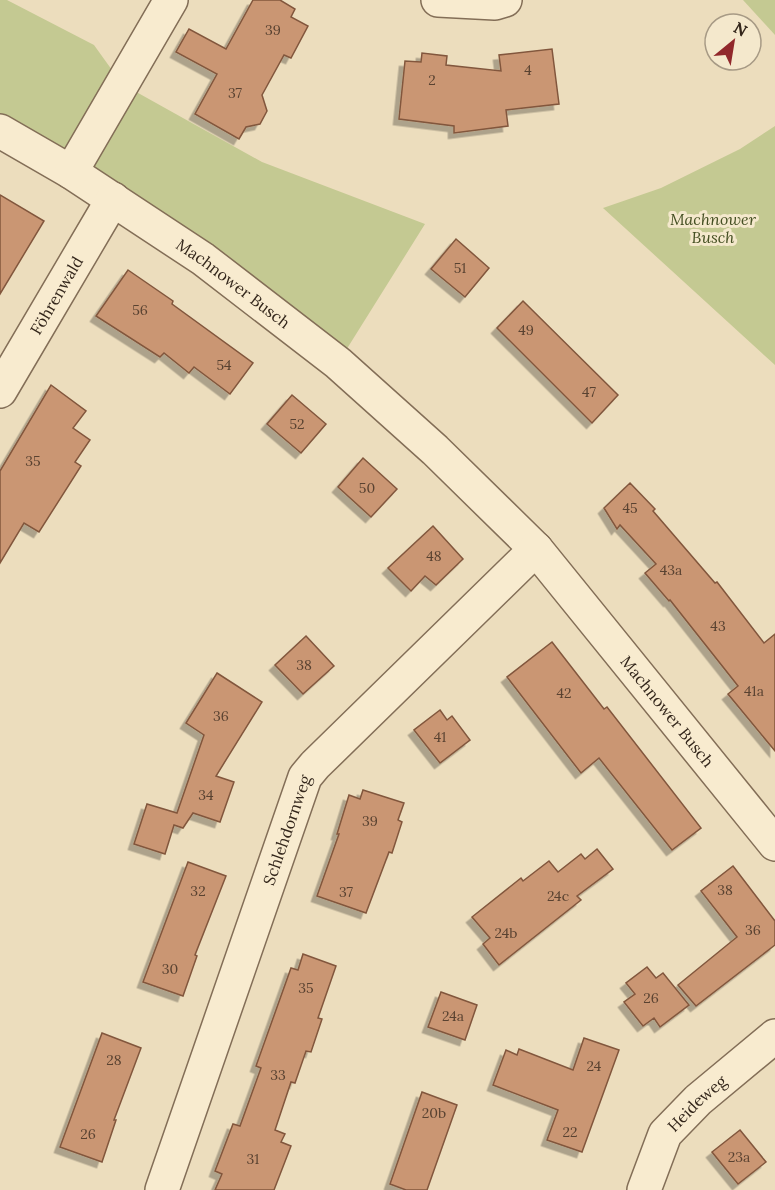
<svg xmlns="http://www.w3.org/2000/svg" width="775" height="1190" viewBox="0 0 775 1190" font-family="Lora,serif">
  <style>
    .green { fill: #c4c992 }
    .building { fill: #ca9673; stroke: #82573d; stroke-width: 1.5; filter: url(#shadow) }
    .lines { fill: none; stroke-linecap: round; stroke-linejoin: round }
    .minor-casing { stroke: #836e57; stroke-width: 36 }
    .minor { stroke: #f8ebcf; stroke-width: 33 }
    .labels { text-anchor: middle; stroke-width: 6; stroke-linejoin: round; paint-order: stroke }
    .number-label { font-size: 14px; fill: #594231 }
    .park-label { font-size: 16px; font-style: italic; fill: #444f22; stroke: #f4e8cc }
    .street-label { font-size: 16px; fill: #33261b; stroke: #f4e8cc }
  </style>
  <defs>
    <filter id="shadow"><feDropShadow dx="-5.5" dy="5.5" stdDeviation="0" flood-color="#0004"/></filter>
  </defs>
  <rect width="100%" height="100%" fill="#ecddbd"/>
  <g class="green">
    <polygon points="0,0 7,0 94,45 122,84 262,162 425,224 338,363 0,131"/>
    <polygon points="743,0 775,0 775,35"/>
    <polygon points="775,126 775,365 603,208 661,188 740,149"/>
  </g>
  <g class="building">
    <polygon points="253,0 280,0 295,9 291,17 308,26 291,58 284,55 262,95 267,111 260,124 246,127 239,139 195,114 217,74 176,52 189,29 226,49"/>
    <polygon points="552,49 559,104 506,110 508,126 454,133 454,126 399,119 405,61 421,62 422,53 447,56 446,65 501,71 499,55"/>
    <polygon points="0,195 44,221 0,294"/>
    <polygon points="456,239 489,268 465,297 431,269"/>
    <polygon points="128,270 173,301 172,304 253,363 230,394 194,367 189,373 164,353 160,357 96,316"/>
    <polygon points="523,301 618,395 592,423 497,328"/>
    <polygon points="51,385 86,411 73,428 90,440 75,462 81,466 39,532 24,523 0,563 0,471"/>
    <polygon points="292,395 326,424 301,453 267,424"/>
    <polygon points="363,458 397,489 371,517 338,487"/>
    <polygon points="630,483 655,509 653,511 715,583 717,582 764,643 775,634 775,751 728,694 738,686 670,600 669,601 645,573 656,564 620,525 617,529 604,508"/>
    <polygon points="433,526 463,559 436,585 425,576 411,591 388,568"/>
    <polygon points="306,636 334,666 303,694 275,665"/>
    <polygon points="552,642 604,709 607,707 701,828 672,850 599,758 581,773 507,677"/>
    <polygon points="217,673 262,702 216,776 234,782 220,822 193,813 183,828 174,825 165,854 134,844 147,804 177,813 204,735 186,723"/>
    <polygon points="440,710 447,720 452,716 470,740 440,763 414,730"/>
    <polygon points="363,790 404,803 398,820 402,822 392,853 389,852 366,913 317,896 339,834 337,834 349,795 360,799"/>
    <polygon points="597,849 613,869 577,896 581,900 499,965 483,944 490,938 472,917 521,878 523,881 549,861 558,872 581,854 585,859"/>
    <polygon points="188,862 226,876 195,955 197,956 183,996 143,982"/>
    <polygon points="733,866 775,921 775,945 696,1006 678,985 737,937 701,891"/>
    <polygon points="303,954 336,966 318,1018 322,1019 311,1052 306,1051 295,1083 291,1082 275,1130 285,1134 281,1142 291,1146 274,1190 215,1190 222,1174 215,1171 233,1124 240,1126 261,1068 256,1066 291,968 298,970"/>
    <polygon points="647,967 656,978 663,973 689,1005 660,1027 654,1018 643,1026 624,1002 635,994 626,983"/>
    <polygon points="441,992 477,1005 465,1040 428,1027"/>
    <polygon points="102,1033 141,1048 114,1120 116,1120 102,1162 60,1147"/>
    <polygon points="584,1038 619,1050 582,1152 547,1140 558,1110 493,1085 506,1050 517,1055 519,1049 573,1070"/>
    <polygon points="422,1092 457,1105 427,1190 406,1190 390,1184"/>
    <polygon points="740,1130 766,1162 738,1184 712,1152"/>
  </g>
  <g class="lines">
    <g class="minor-casing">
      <g id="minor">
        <polyline points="438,0 495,3 505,0"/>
        <path id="s1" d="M0,131L71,172L203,259L338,363L435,450L536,549L775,844"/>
        <polyline points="71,172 171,0"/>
        <path id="s2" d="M0,391L113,199"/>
        <path id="s3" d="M162,1190L305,777L315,765L536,549"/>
        <path id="s4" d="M644,1190L665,1134L698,1100L775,1036"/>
      </g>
    </g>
    <use href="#minor" class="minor"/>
  </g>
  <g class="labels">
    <g class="number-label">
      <text x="273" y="35">39</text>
      <text x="528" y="75">4</text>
      <text x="432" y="85">2</text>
      <text x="235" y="98">37</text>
      <text x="460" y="273">51</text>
      <text x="140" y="315">56</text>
      <text x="526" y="335">49</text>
      <text x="224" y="370">54</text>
      <text x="589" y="397">47</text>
      <text x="297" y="429">52</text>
      <text x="33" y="466">35</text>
      <text x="367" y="493">50</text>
      <text x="630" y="513">45</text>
      <text x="434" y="561">48</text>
      <text x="671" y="575">43a</text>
      <text x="718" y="631">43</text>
      <text x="304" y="670">38</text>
      <text x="754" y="696">41a</text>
      <text x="564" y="698">42</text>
      <text x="221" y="721">36</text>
      <text x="440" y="742">41</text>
      <text x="206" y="800">34</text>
      <text x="370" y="826">39</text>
      <text x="725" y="895">38</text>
      <text x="198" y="896">32</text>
      <text x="346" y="897">37</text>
      <text x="558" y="901">24c</text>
      <text x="753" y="935">36</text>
      <text x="506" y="938">24b</text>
      <text x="170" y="974">30</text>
      <text x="306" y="993">35</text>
      <text x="651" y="1003">26</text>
      <text x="453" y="1021">24a</text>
      <text x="114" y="1065">28</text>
      <text x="594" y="1071">24</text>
      <text x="278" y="1080">33</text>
      <text x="434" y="1118">20b</text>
      <text x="570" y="1137">22</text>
      <text x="88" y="1139">26</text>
      <text x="739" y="1162">23a</text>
      <text x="253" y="1164">31</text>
    </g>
    <g class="park-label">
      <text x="713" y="225">Machnower<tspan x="713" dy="18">Busch</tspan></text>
    </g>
    <g class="street-label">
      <text dy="6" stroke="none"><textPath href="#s1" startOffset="279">Machnower Busch</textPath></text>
      <text dy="6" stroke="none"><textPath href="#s2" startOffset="111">Föhrenwald</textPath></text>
      <text dy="6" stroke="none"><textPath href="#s1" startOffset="891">Machnower Busch</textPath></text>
      <text dy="6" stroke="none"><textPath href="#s3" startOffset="381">Schlehdornweg</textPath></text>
      <text dy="6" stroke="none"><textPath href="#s4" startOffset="104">Heideweg</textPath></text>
    </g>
  </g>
  <g transform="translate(733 42) rotate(30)"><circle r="28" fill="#f4e8cc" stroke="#a79a85" stroke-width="1.5"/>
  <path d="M0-4.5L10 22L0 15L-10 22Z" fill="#91282b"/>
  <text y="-9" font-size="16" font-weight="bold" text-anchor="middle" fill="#33261b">N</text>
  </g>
</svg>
